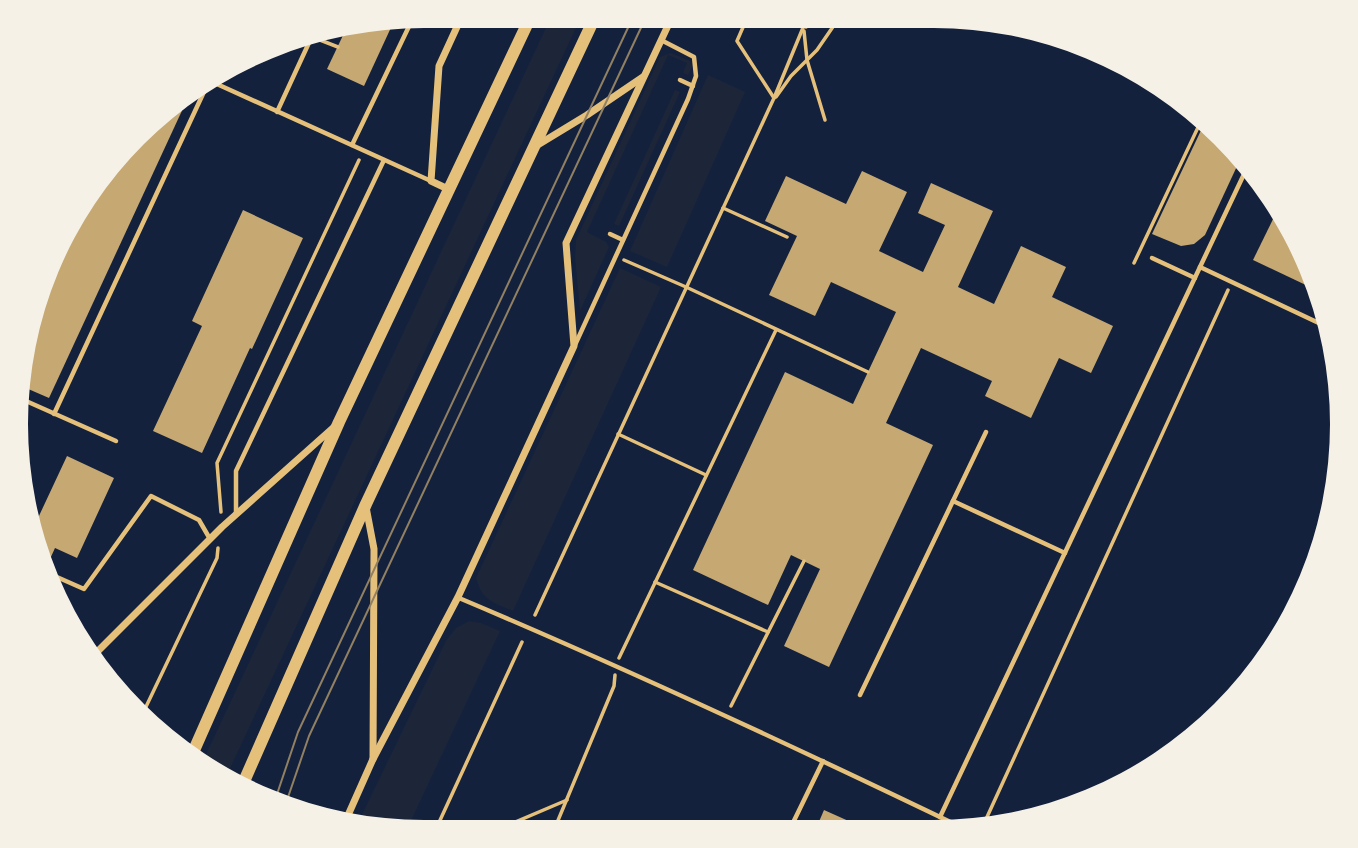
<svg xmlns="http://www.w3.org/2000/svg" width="1358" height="848" viewBox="0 0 1358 848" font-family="Rubik,sans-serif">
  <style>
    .green { fill: #1d2539 }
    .building { fill: #c6a872 }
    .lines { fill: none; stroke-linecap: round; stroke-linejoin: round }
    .path { stroke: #e5c07b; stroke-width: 3.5 }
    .service { stroke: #e5c07b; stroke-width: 4.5 }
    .minor { stroke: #e5c07b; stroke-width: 7 }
    .primary { stroke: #e5c07b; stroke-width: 12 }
    .tram { stroke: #918062; stroke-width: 2 }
  </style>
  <rect width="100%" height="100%" fill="#14213d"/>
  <g class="green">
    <polygon points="551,17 581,17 226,777 202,763"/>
    <polygon points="671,53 690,61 692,67 688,75 683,73 687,63 668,55 587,232 606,242 609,247 580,311 575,257 576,240 660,57"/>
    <polygon points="708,75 745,92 667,267 630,251"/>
    <polygon points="675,90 680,92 619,226 614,224"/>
    <path d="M620,268L661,287L513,611C493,602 482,601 476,578Z"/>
    <polygon points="469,621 481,623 500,631 407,829 371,829 357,825 446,641 456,628"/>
  </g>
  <g class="building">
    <polygon points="394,21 364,86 327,69 346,29"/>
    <polygon points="192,89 49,398 19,385 33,313 78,217 100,175"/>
    <polygon points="1204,124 1238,164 1205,235 1194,244 1181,246 1152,234"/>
    <polygon points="862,171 907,192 879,251 923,272 945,225 918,213 931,183 993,211 958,287 994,304 1021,246 1066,267 1052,297 1113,326 1091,373 1059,358 1031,418 985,396 992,381 921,348 886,423 933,445 829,667 784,646 820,569 791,555 768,605 693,570 785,372 853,404 896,312 831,282 815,316 769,295 797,236 765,221 786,176 846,204"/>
    <polygon points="1278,209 1288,220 1310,287 1253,260"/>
    <polygon points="243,210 303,238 252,349 250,348 202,453 153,431 202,326 192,321"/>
    <polygon points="67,456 114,478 77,558 55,548 50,559 41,555 31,533"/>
    <polygon points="824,810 871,831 815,831"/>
  </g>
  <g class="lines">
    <g class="path">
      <polyline points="747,18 737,41 774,98"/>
      <polyline points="806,27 822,18"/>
      <polyline points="804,31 807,60 825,120"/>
      <polyline points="320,40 338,47"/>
      <polyline points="776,97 791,76 817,50 839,18"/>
      <polyline points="723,208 787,237"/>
      <polyline points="624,260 686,287 868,372"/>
      <polyline points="1134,263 1201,121"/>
      <polyline points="618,434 706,475"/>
      <polyline points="221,512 217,463 359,160"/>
      <polyline points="655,582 768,632"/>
      <polyline points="535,615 774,98 807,18"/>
      <polyline points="619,658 776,330"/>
      <polyline points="731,706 804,561"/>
      <polyline points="143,713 217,558 218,548"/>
      <polyline points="982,828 1228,290"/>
      <polyline points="436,829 522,642"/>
      <polyline points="499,829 567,800"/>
      <polyline points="554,830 614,686 615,675"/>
    </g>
    <g class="service">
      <polyline points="208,80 431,181"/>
      <polyline points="680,80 693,86"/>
      <polyline points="277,112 313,34"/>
      <polyline points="352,145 413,18"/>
      <polyline points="1245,172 1200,267 1323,325"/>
      <polyline points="610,234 623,240"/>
      <polyline points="1152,258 1195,278"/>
      <polyline points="575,345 688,99 696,76 694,57 661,40"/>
      <polyline points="17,397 116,441"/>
      <polyline points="54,414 209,81"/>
      <polyline points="953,501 1065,553"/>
      <polyline points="236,513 236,471 384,160"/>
      <polyline points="50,574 84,589 151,496 199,520 210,539"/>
      <path d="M459,598C630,670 799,749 967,830"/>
      <polyline points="860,695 986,432"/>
      <polyline points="940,817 1200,267"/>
      <polyline points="789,831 823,761"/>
    </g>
    <g class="minor">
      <polyline points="536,146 587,115 643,77"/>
      <polyline points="450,190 431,181 439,66 462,16"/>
      <polyline points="91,658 222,527 334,427"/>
      <polyline points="373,759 458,597 574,346 566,243 672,17"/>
      <polyline points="345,822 373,759 374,549 366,507"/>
    </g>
    <g class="primary">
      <polyline points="191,757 339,422 531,16"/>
      <polyline points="242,786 366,504 595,17"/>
    </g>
    <g class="tram">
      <polyline points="274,803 298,732 633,17"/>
      <polyline points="285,806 309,736 646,17"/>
    </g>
  </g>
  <path d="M0 0H1358V848H0ZM424 28H934A396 396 0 0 1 1330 424V424A396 396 0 0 1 934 820H424A396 396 0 0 1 28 424V424A396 396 0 0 1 424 28Z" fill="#f6f1e7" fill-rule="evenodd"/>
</svg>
